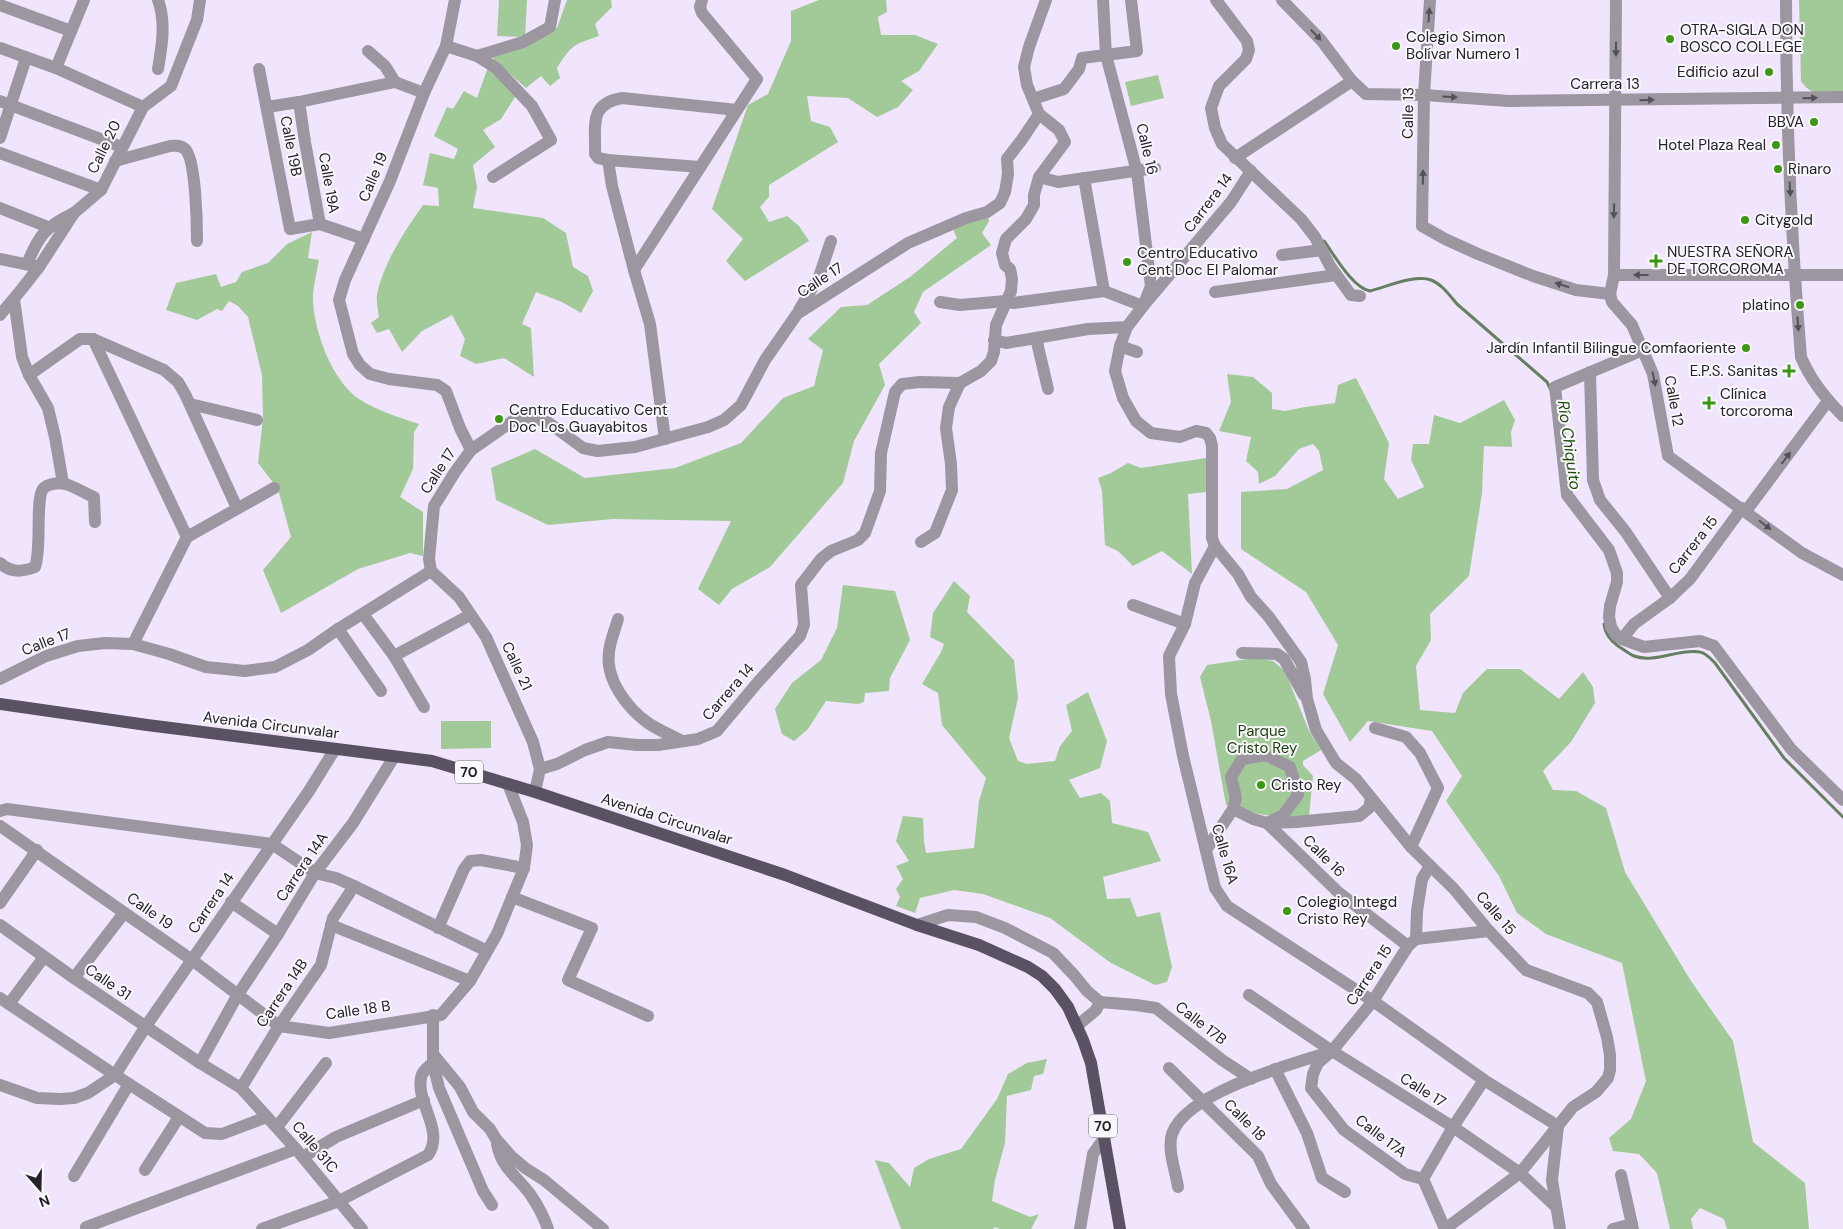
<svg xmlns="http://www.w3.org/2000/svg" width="1843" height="1229" viewBox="0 0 1843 1229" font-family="'DM Sans',sans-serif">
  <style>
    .green { fill: #a2c998 }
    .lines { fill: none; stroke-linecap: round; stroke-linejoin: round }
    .stream { stroke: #657f5f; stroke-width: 3 }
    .street { stroke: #9b96a0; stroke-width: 12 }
    .primary { stroke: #5a5262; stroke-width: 12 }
    .oneway { fill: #545059 }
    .poi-dot { fill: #3c9714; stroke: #f9f7fb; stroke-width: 2 }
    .labels { text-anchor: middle; stroke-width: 4; stroke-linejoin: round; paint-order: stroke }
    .shield { fill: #f9f7fb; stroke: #656168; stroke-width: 1 }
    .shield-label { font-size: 14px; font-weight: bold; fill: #252129 }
    .poi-label { font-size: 15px; fill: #252129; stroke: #f9f7fb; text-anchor: start }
    .street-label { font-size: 15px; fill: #252129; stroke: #f9f7fb }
    .park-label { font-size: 15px; fill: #193f0c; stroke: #f9f7fb }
    .water-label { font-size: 16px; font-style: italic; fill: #1c4d08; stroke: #f9f7fb }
  </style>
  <rect width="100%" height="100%" fill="#f0e5fd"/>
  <g class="green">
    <polygon points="499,0 527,0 525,37 497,36"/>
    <path d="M567,0H611L612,7L595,24L599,36C573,45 572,44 557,68L560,78L550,86L541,76L526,88L494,60L492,56L523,47L557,28Z"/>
    <polygon points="819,0 886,0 887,12 878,17 881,35 915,35 938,44 919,71 901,81 913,90 898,107 877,117 848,98 807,96 811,121 830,127 838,142 769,185 769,197 760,207 769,222 787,216 799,226 809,241 745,281 726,261 743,239 712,209 748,105 768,94 791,41 791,11"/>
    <path d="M1799,0H1843V93C1825,93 1812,98 1801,81Z"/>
    <path d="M488,67L517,94L501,119L483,130L495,147L473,165L477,187L473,208L543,218L566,233L573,267L588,276L593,291L581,313L562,302L536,292L522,324L531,328L534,377L504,358L476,364L460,356L465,339L452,315L422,331L402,352L389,329L377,333L371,323L379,317C378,310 376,301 377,294C384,262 404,232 423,205L439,206L438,188L423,185L430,153L454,159L458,149L434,136L447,107L453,109L464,91L477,98Z"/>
    <polygon points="1158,75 1164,98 1131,106 1125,82"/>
    <polygon points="988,216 989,221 982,233 991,245 923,292 914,312 921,323 879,364 885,385 854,441 843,483 770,567 732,589 719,605 698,589 731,521 613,519 548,525 496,500 491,468 535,449 585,478 675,468 741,443 783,398 814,386 823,350 808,339 841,307 867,305 910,277 957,238 952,227"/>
    <path d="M312,232L308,258L319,260C317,271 314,283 313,294C312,327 331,380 359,399C378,411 398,417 419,424L414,432L413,469L400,497L423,512V556L410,553L358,569L281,613L263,570L291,537L278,489L258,463L263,418L262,375L248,317L238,306L229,301L222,311L217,309L197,320L166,310L176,283L216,274L221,287L236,282L242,272L268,263L287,244Z"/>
    <polygon points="1227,374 1253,377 1272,393 1272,409 1285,411 1305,407 1335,403 1338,385 1356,378 1389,443 1384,479 1398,499 1424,487 1411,460 1413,444 1429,444 1434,415 1460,423 1504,400 1515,420 1511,432 1512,447 1484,446 1482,493 1469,576 1430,614 1431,640 1416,666 1420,710 1455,713 1463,693 1487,669 1520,669 1559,699 1583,672 1593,687 1595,703 1571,742 1543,771 1553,790 1576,791 1606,808 1625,872 1691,981 1733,1041 1753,1142 1805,1183 1809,1229 1727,1229 1724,1219 1700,1208 1691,1219 1693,1229 1670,1229 1657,1173 1639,1154 1613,1151 1609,1138 1631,1119 1646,1081 1622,963 1546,934 1517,913 1499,876 1446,801 1462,776 1432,731 1368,721 1350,742 1323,694 1338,645 1306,592 1241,549 1241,492 1287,489 1323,470 1319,451 1313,444 1299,449 1275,476 1259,484 1258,472 1246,461 1251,437 1219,431 1231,402"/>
    <polygon points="1206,458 1207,492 1188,494 1192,574 1162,551 1133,566 1118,551 1105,545 1102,491 1098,478 1111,473 1128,463 1141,468"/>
    <polygon points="954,581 970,596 967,612 1014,660 1018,698 1009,738 1018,761 1027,764 1055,761 1060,746 1072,731 1066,705 1088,692 1107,741 1100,768 1069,780 1080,798 1101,793 1110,801 1112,823 1148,832 1161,861 1103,877 1107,899 1130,898 1137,917 1160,912 1172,967 1167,982 1155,985 1111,963 1050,918 983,894 954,890 920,898 915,913 896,906 900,897 896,889 903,879 896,866 909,861 896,841 903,816 923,818 924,841 926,853 974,848 979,801 986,778 942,725 938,693 922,684 941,652 944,644 930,637 933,613"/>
    <polygon points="843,585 895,591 910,640 890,678 889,691 865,693 864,702 858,704 826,701 808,729 794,741 782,734 775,709 792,683 821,660 837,628"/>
    <path d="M1254,658L1273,661L1285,671L1309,731L1321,750L1303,761V765L1313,776L1309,816C1280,820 1254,814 1226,805L1211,721L1200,677L1207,665Z"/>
    <polygon points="441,721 491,721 491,748 441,749"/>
    <polygon points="1047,1059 1043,1074 1034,1076 1031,1090 1007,1096 1005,1143 995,1180 992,1201 1030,1217 1039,1214 1031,1229 1000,1229 995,1227 993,1229 901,1229 875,1160 889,1163 910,1187 914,1168 929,1159 961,1149 997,1099 1008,1074 1027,1063"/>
  </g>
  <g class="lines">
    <g class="stream">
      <path d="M1324,241C1335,256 1352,287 1370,291C1386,287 1416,274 1431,280C1442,284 1450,296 1457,304L1547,382L1551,390"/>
      <path d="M1604,624C1605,634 1610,640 1618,646C1623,649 1629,654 1634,656C1655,664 1679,648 1700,652C1706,653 1711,659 1715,663L1784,758L1843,817"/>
    </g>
    <g class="street">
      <polyline points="455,0 446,46 424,93 390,181 345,280 339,300 353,354 360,365 370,374 389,379 437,385 446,391 460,428 471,450"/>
      <polyline points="1103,0 1106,55 1137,172 1151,286 1146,299"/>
      <polyline points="1216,0 1247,41 1249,50 1246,59 1219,86 1211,108 1215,128 1222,144 1301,219 1315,237 1330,266 1351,295 1360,296"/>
      <polyline points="1282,0 1321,40 1352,81 1366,94 1424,95 1509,101 1843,97"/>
      <polyline points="1430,0 1424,95 1422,226 1445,239 1478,254 1533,276 1576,290 1610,294"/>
      <polyline points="1616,0 1614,275 1610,294 1612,302 1632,325 1653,374 1668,456 1802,553 1843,575"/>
      <path d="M1786,0C1786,119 1791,238 1801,357C1810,379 1826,399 1843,416"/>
      <polyline points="0,5 71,31"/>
      <polyline points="446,46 477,56 496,68 532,106 551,140 493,177"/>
      <polyline points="0,48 56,68 143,107"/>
      <polyline points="368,51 385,66 395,82"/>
      <polyline points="477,56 523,42 550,27 555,0"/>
      <polyline points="56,68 84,0"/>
      <path d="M158,69C162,46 166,22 158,0"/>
      <polyline points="259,69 290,229 320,224 364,239"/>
      <polyline points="1033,99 1064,89 1079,69 1082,58 1137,51 1131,0"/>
      <polyline points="0,101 122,147"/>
      <polyline points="299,102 305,142 320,224"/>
      <polyline points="267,107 299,102 395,82 424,93"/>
      <polyline points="0,138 26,58"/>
      <polyline points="0,153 101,190"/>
      <polyline points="1235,158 1352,81"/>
      <polyline points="608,160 612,186 634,270 650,324 665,439"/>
      <path d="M115,161L170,146C175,146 180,144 185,149C196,159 197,225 197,241"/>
      <path d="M700,167L608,160L598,158L595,154C596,126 588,104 622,98L737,110"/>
      <polyline points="1251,171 1231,202 1143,306 1127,327 1120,346 1115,371 1123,398 1136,421 1151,433 1180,437 1196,431 1206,433 1210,438 1212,446 1212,538 1215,546 1238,574 1251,597 1269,617 1301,662 1305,679 1307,699 1316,730 1336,763 1356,779 1411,847 1454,889 1489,931 1526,970 1588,993 1597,1002 1607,1037 1610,1055 1610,1070 1608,1078 1596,1092 1573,1107 1520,1173 1445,1229"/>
      <polyline points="1039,177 1058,182 1155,168"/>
      <polyline points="1084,178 1104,291"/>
      <polyline points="0,208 48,227"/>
      <polyline points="1282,255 1322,250"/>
      <polyline points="0,259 39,267 74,213 101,190 143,107 171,86 197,20 200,0"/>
      <path d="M27,264C39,235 45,227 74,213"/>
      <polyline points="634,270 757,79 702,13 700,7 702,0"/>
      <polyline points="1614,275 1843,275"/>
      <polyline points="1215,292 1336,275"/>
      <polyline points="14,299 22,357 29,375 48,408 55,437 63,483"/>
      <polyline points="940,302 960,305 1006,301 1013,303 1104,291 1143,306"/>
      <polyline points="799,310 819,277 831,241"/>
      <polyline points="0,315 21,290 39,267"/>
      <polyline points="1036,338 1048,389"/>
      <polyline points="93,339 187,537"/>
      <polyline points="994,340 1006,343 1088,329 1127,327"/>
      <polyline points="1120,346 1137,352"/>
      <polyline points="1643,350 1555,387 1567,495 1609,550 1617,573 1617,582 1610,606 1609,617 1611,627 1616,635 1622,639 1644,647 1700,641 1714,646 1791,749 1843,800"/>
      <polyline points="1590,372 1593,480 1600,500 1625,531 1670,598"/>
      <polyline points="29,375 80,339 93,339 164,370 178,382 185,394 237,508"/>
      <polyline points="190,404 257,420"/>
      <polyline points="1746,511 1828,401"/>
      <polyline points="187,537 274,488"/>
      <polyline points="921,542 935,533 952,490 951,464 946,428 949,407 960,383"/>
      <polyline points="1215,546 1195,583 1185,624 1169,656 1171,694 1183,756 1215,888 1227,906 1373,1001 1484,1080 1558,1126"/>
      <path d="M0,563C11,573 22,572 35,567C42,549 35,500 43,489C47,484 58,482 65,484C74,486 84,493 94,497L95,522"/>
      <polyline points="431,571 459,597 486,637 533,742 540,769 535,792"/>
      <polyline points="1133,605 1185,624"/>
      <polyline points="363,614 394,656 424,707"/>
      <path d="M618,619C615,630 610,641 609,652C605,679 627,708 648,723C658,730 671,735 682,741"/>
      <polyline points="338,629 381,691"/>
      <polyline points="1622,639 1634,624 1670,598 1690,579 1742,508"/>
      <polyline points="133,644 187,537"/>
      <polyline points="1242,653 1277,654 1284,659 1304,695"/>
      <polyline points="394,656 470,615"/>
      <polyline points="0,679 46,656 78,646 105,643 133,644 169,654 206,667 245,671 275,667 308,650 338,629 431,571 429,559 434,506 455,472 471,450 517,418 534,418 549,423 583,448 598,451 635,447 708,427 724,420 741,405 765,360 797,314 908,243 966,218 987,212 1000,203 1005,192 1008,174 1007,159 1023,138 1039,114"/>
      <polyline points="1375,728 1406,737 1420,753 1438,788 1411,847"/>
      <polyline points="540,769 557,764 585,750 608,742 637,745 658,745 698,739 717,731 758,682 800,636 804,625 801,585 821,559 831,551 858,540 865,533 880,491 881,453 895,392 902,384 920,382 960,383 981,371 991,361 994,352 996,325 1011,291 1012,279 1010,269 1005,265 1002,253 1006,239 1026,219 1034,205 1034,195 1039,177 1065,142 1059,130 1039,114 1027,85 1024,67 1029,47 1046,0"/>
      <polyline points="1233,809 1253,819 1267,823 1296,822 1359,816 1369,808 1371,798"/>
      <polyline points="0,811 7,809 272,844 315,873 336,878 354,886 487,951"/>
      <polyline points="1267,823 1338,892 1408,946"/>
      <polyline points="0,826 192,960 279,1026 329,1033 441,1015 470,981 497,934 524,868 527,845 523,822 508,784"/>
      <polyline points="1206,850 1233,809 1236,798 1231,777 1242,759 1266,755 1290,767 1298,795 1283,815 1267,823"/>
      <polyline points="512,897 592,928 568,980 648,1016"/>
      <polyline points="231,902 278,934"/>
      <polyline points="0,903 37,850"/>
      <polyline points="0,925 74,978 200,1063 241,1088 296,1149 362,1229"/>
      <polyline points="331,925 470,981"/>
      <polyline points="917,925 948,915 976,917 1005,928 1053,953 1074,975 1087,991 1100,1002"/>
      <polyline points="438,928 464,869 470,861 481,860 524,868"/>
      <polyline points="1416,939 1417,911 1422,879 1430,866"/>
      <polyline points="74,978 124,913"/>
      <polyline points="1249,995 1332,1051 1453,1127 1520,1173 1555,1206"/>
      <polyline points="0,998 115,1075 205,1133 222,1134 267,1117"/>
      <polyline points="1100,1002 1136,1005 1156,1008 1222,1060 1251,1079"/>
      <polyline points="9,1004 44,957"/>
      <polyline points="433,1015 433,1063 439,1088 483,1191 492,1205"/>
      <polyline points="1077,1026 1096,1010 1100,1002"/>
      <polyline points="433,1054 460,1087 473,1112 490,1129 496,1139 511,1156 525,1168 544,1180 603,1229"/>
      <polyline points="200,1063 237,996 278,934 315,873 353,823 394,757"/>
      <polyline points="1169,1068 1258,1156 1271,1184 1304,1229"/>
      <polyline points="1275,1069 1307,1133 1322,1178 1345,1192"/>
      <polyline points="0,1085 37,1098 61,1099 74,1098 88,1093 115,1075 146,1026 309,791 335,749"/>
      <polyline points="241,1088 279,1026 321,965 333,918 354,886"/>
      <polyline points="1558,1126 1552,1180 1560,1229"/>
      <polyline points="277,1127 326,1063"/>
      <path d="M497,1144C502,1169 516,1175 530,1194C537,1204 544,1217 548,1229"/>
      <polyline points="303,1157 336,1137 424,1100"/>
      <polyline points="145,1170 179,1117"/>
      <polyline points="1621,1175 1633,1229"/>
      <polyline points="74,1176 129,1084"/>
      <polyline points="1423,1179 1453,1127 1484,1080"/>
      <path d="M1178,1187C1176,1172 1167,1150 1172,1134C1186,1093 1288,1065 1327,1053"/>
      <polyline points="86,1227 296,1149"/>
      <path d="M262,1229L339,1201L428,1155C445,1131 416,1103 421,1078C422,1071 428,1067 433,1063"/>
      <polyline points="1080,1229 1093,1154 1105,1137"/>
      <polyline points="1445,1229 1423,1179 1405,1174 1344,1130 1311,1088 1313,1074 1318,1063 1332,1051 1373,1001 1408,946 1416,939 1489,931"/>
      <polyline points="1613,1229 1632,1224"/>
    </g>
    <polyline class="primary" points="0,704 147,725 432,761 535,792 785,875 917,925 979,945 1028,967 1042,976 1055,989 1068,1007 1083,1040 1091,1063 1120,1229"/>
  </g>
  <defs><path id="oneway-solid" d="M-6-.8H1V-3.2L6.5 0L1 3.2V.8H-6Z" transform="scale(1.25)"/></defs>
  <g class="oneway">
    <use href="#oneway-solid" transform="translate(1429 15) rotate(-86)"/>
    <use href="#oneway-solid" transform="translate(1316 35) rotate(46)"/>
    <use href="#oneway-solid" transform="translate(1616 49) rotate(90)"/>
    <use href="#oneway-solid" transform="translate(1450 97) rotate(4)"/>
    <use href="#oneway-solid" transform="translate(1810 98) rotate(-1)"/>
    <use href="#oneway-solid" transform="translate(1647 100) rotate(-1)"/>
    <use href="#oneway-solid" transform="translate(1423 177) rotate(-89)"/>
    <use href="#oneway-solid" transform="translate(1790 189) rotate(87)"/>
    <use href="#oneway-solid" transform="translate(1614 211) rotate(91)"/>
    <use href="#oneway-solid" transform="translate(1641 275) rotate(-180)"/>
    <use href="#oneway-solid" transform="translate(1562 285) rotate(-162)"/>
    <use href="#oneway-solid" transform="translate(1798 324) rotate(86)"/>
    <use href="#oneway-solid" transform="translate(1654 379) rotate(78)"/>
    <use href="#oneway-solid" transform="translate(1786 458) rotate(-53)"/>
    <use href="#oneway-solid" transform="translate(1765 525) rotate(37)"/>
  </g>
  <g class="poi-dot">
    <circle cx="1670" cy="39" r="5"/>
    <circle cx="1396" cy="46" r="5"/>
    <circle cx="1769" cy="72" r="5"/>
    <circle cx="1814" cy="122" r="5"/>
    <circle cx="1776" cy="145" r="5"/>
    <circle cx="1778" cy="169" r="5"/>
    <circle cx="1745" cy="220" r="5"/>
    <path d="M1653.5 253.5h5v5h5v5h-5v5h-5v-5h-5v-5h5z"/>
    <circle cx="1127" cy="262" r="5"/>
    <circle cx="1800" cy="305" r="5"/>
    <circle cx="1746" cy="348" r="5"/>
    <path d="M1786.5 363.5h5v5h5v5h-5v5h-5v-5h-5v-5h5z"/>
    <path d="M1706.5 395.5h5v5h5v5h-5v5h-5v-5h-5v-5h5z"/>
    <circle cx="499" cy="419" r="5"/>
    <circle cx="1261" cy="785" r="5"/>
    <circle cx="1287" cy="911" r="5"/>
  </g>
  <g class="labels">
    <g class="shield">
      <rect x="455" y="760.5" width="28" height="23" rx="4"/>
      <rect x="1089" y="1114.5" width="28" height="23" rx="4"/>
    </g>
    <g class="shield-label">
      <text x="469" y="777">70</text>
      <text x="1103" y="1131">70</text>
    </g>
    <g class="poi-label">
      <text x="1680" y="35">OTRA-SIGLA DON<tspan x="1680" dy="17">BOSCO COLLEGE</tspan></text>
      <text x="1406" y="42">Colegio Simon<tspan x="1406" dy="17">Bolívar Numero 1</tspan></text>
      <text x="1759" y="77" text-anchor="end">Edificio azul</text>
      <text x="1804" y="127" text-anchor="end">BBVA</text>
      <text x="1766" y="150" text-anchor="end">Hotel Plaza Real</text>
      <text x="1788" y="174">Rinaro</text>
      <text x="1755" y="225">Citygold</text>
      <text x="1667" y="257">NUESTRA SEÑORA<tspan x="1667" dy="17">DE TORCOROMA</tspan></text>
      <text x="1137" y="258">Centro Educativo<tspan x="1137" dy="17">Cent Doc El Palomar</tspan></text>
      <text x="1790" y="310" text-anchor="end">platino</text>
      <text x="1736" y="353" text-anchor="end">Jardín Infantil Bilingue Comfaoriente</text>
      <text x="1778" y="376" text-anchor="end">E.P.S. Sanitas</text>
      <text x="1720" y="399">Clínica<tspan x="1720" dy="17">torcoroma</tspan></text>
      <text x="509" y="415">Centro Educativo Cent<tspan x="509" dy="17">Doc Los Guayabitos</tspan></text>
      <text x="1271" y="790">Cristo Rey</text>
      <text x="1297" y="907">Colegio Integd<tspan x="1297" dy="17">Cristo Rey</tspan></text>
    </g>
    <g class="street-label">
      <text x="1605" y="89">Carrera 13</text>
      <text transform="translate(1408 113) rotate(-89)" y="5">Calle 13</text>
      <text transform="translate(291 146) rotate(79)" y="5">Calle 19B</text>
      <text transform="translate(104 147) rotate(-64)" y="5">Calle 20</text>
      <text transform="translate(1147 149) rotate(77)" y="5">Calle 16</text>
      <text transform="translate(373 177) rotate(-67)" y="5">Calle 19</text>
      <text transform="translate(329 183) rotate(80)" y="5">Calle 19A</text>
      <text transform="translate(1208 203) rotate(-53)" y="5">Carrera 14</text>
      <text transform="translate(820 280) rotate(-33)" y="5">Calle 17</text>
      <text transform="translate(1674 401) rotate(80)" y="5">Calle 12</text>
      <text transform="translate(438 471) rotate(-57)" y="5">Calle 17</text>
      <text transform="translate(1693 545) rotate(-52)" y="5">Carrera 15</text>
      <text transform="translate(46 642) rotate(-21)" y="5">Calle 17</text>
      <text transform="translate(517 666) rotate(65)" y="5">Calle 21</text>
      <text transform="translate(728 692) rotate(-49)" y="5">Carrera 14</text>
      <text transform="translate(271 725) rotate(7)" y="5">Avenida Circunvalar</text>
      <text transform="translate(667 819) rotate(18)" y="5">Avenida Circunvalar</text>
      <text transform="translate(1225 854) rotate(74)" y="5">Calle 16A</text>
      <text transform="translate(1324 856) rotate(45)" y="5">Calle 16</text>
      <text transform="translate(302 867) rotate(-56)" y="5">Carrera 14A</text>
      <text transform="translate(211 903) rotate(-56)" y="5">Carrera 14</text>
      <text transform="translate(150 911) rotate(35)" y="5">Calle 19</text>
      <text transform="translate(1496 913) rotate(49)" y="5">Calle 15</text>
      <text transform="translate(1369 975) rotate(-56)" y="5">Carrera 15</text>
      <text transform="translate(108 982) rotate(34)" y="5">Calle 31</text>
      <text transform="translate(282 993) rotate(-56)" y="5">Carrera 14B</text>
      <text transform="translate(358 1010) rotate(-8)" y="5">Calle 18 B</text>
      <text transform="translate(1201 1023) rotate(38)" y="5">Calle 17B</text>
      <text transform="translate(1423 1090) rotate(32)" y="5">Calle 17</text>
      <text transform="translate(1245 1120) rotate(45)" y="5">Calle 18</text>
      <text transform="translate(1381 1136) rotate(37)" y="5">Calle 17A</text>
      <text transform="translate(315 1147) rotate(50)" y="5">Calle 31C</text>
    </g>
    <g class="park-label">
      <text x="1262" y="736">Parque<tspan x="1262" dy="17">Cristo Rey</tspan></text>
    </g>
    <g class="water-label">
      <text transform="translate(1570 445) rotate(82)" y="6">Río Chiquito</text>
    </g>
  </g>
  <g transform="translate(40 1189) rotate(160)" stroke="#f9f7fb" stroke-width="4" paint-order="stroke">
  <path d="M0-4L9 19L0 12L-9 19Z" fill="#252129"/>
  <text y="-8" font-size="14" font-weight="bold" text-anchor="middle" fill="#252129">N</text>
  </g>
</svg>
